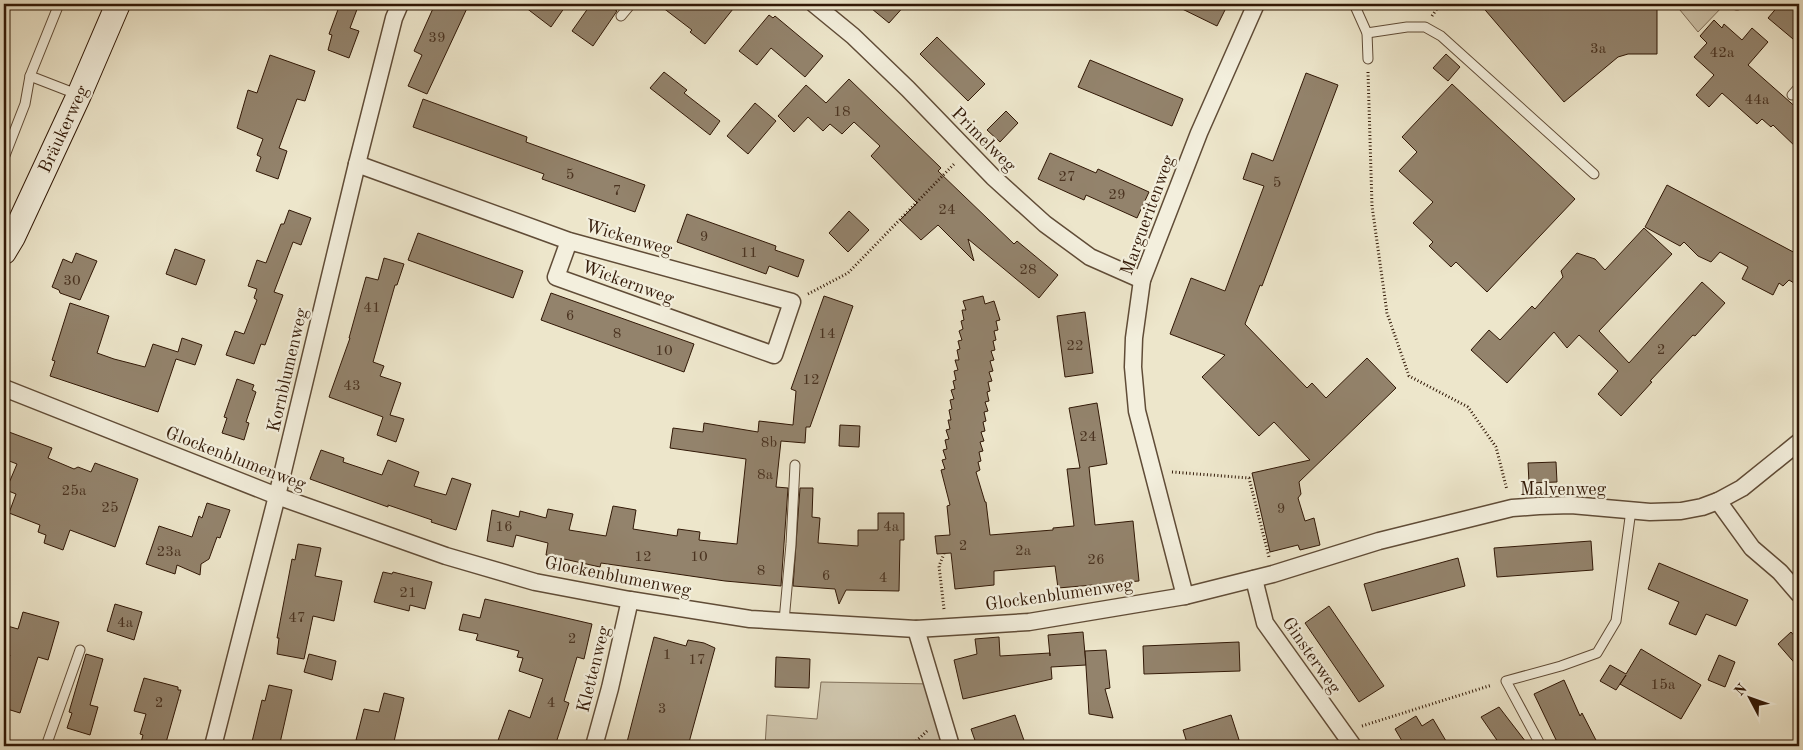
<svg xmlns="http://www.w3.org/2000/svg" width="1803" height="750" viewBox="0 0 1803 750" font-family="'Old Standard TT',serif">
  <style>
    .green { fill: #cdc3aa; stroke: #7f6e58 }
    .building { fill: #93836c; stroke: #311806 }
    .lines { fill: none; stroke-linecap: round; stroke-linejoin: round }
    .service-casing { stroke: #604c37; stroke-width: 11 }
    .minor-casing { stroke: #604c37; stroke-width: 19 }
    .secondary-casing { stroke: #311806; stroke-width: 26 }
    .path { stroke: #311806; stroke-width: 3; stroke-dasharray: 1 2.5; stroke-linecap: butt }
    .service { stroke: #f3efdd; stroke-width: 9 }
    .minor { stroke: #f3efdd; stroke-width: 16 }
    .secondary { stroke: #f3efdd; stroke-width: 24 }
    .labels { text-anchor: middle; stroke-width: 4.5; stroke-linejoin: round; paint-order: stroke }
    .number-label { font-size: 15px; fill: #4a3320 }
    .street-label { font-size: 18px; fill: #311806; stroke: #f3efdd }
  </style>
  <rect width="100%" height="100%" fill="#ede6cb"/>
  <filter id="stains"><feTurbulence type="fractalNoise" baseFrequency=".004" numOctaves="4"/><feColorMatrix values="0 0 0 0 .2 0 0 0 0 .09 0 0 0 0 .02 0 0 0 .5 -.17"/></filter>
  <radialGradient id="worn" r=".72"><stop offset=".6" stop-color="#630" stop-opacity="0"/><stop offset="1" stop-color="#630" stop-opacity=".3"/></radialGradient>
  <g class="green">
    <polygon points="1675,4 1725,4 1698,32"/>
    <polygon points="821,682 933,684 951,746 765,746 767,715 817,719"/>
  </g>
  <g class="building">
    <polygon points="340,4 359,4 350,28 359,31 349,58 328,50 332,35 329,34"/>
    <polygon points="435,4 469,4 427,94 408,86 422,55 414,51"/>
    <polygon points="521,4 567,4 551,27"/>
    <polygon points="591,4 606,4 617,11 593,46 572,31"/>
    <polygon points="658,4 737,4 705,44 690,32 692,30"/>
    <polygon points="866,4 906,4 889,23"/>
    <polygon points="1172,4 1228,4 1217,26"/>
    <polygon points="1480,4 1657,4 1657,54 1628,54 1618,57 1564,102"/>
    <polygon points="1780,4 1799,4 1799,44 1768,18"/>
    <polygon points="769,15 773,18 775,16 823,56 805,77 771,48 757,65 739,51"/>
    <polygon points="1714,20 1722,28 1724,24 1742,40 1752,28 1768,42 1748,65 1799,110 1799,150 1773,125 1771,127 1762,119 1757,124 1722,93 1709,107 1696,95 1714,75 1694,57 1707,43 1700,36"/>
    <polygon points="937,37 985,84 968,101 920,54"/>
    <polygon points="1446,54 1460,67 1448,81 1433,68"/>
    <polygon points="270,55 315,71 305,101 297,99 279,148 287,151 278,179 256,171 261,157 257,155 263,139 237,128 248,90 257,93"/>
    <polygon points="1090,60 1183,99 1172,126 1078,87"/>
    <polygon points="664,72 687,90 684,93 720,121 710,135 650,88"/>
    <polygon points="1306,73 1338,85 1262,286 1260,285 1245,324 1307,388 1312,383 1326,398 1367,358 1396,388 1299,482 1301,494 1298,498 1305,521 1314,518 1320,545 1300,550 1298,545 1270,552 1252,473 1310,460 1274,422 1259,436 1202,377 1225,355 1170,334 1191,278 1225,291 1264,186 1243,179 1252,153 1273,161"/>
    <polygon points="849,79 941,168 938,171 1014,244 1017,241 1058,275 1039,298 968,239 974,261 938,225 921,240 900,220 917,203 871,156 880,146 854,122 842,134 830,124 823,131 808,117 794,132 778,116 806,85 826,103"/>
    <polygon points="1452,84 1575,199 1487,292 1456,262 1451,267 1429,246 1433,242 1413,223 1433,202 1399,171 1417,152 1402,137"/>
    <polygon points="423,99 527,137 526,142 645,185 635,212 542,179 544,174 413,127"/>
    <polygon points="755,103 776,121 748,154 727,136"/>
    <polygon points="1006,111 1018,123 1000,142 987,130"/>
    <polygon points="1050,153 1096,173 1098,169 1149,192 1137,218 1086,195 1084,200 1038,179"/>
    <polygon points="1667,185 1799,255 1799,286 1789,280 1783,286 1779,283 1773,295 1742,279 1748,267 1720,252 1711,262 1698,256 1684,242 1680,246 1645,227"/>
    <polygon points="289,210 311,218 301,245 293,242 274,292 283,295 265,345 261,344 254,364 226,355 235,331 244,334 257,300 254,298 257,289 248,286 257,260 266,263 281,224 284,224"/>
    <polygon points="849,211 869,230 848,252 829,233"/>
    <polygon points="687,214 776,246 775,250 804,260 798,277 769,266 766,274 677,242"/>
    <polygon points="1644,228 1672,254 1599,331 1629,363 1702,282 1725,303 1695,336 1693,335 1650,381 1652,382 1621,416 1598,394 1618,371 1579,335 1567,348 1554,332 1507,383 1471,350 1489,330 1500,340 1532,306 1535,309 1563,277 1561,271 1577,253 1595,259 1605,270"/>
    <polygon points="418,233 523,271 513,298 408,260"/>
    <polygon points="175,249 205,260 196,285 166,274"/>
    <polygon points="76,253 97,261 80,300 60,293 59,290 52,287 63,259 72,263"/>
    <polygon points="384,258 404,264 397,285 395,285 373,362 384,366 380,376 401,383 390,415 404,419 396,442 377,435 383,417 329,397 350,338 349,338 366,277 378,280"/>
    <polygon points="551,293 694,344 684,372 541,320"/>
    <polygon points="824,296 853,306 810,427 806,427 805,443 781,441 776,487 788,488 781,586 725,581 601,563 600,567 546,555 548,543 516,535 513,547 487,541 492,510 519,517 520,511 546,518 548,509 573,514 569,530 606,536 613,506 636,510 633,529 677,536 678,529 700,532 699,540 737,544 746,459 670,448 673,428 703,432 704,423 758,432 759,421 793,425 796,391 791,389"/>
    <polygon points="983,296 985,304 994,301 1000,320 996,321 998,330 994,331 996,340 993,341 995,350 991,351 994,360 990,361 993,371 989,372 992,381 988,382 990,391 987,392 989,401 985,402 988,411 984,412 986,421 983,422 985,431 981,432 984,441 980,442 983,451 979,452 981,461 978,462 980,470 976,472 985,502 986,502 990,535 1053,530 1053,528 1074,526 1067,469 1080,468 1069,408 1097,403 1107,464 1089,467 1095,525 1133,521 1139,581 1058,588 1055,566 994,571 994,585 955,589 951,553 937,554 935,536 950,535 947,506 950,505 941,470 945,469 942,460 946,459 943,450 947,449 945,440 949,439 946,430 950,429 948,420 951,420 949,410 952,409 950,400 954,399 951,390 955,389 953,381 956,380 954,371 958,370 955,360 959,360 957,350 960,349 958,341 962,340 959,331 963,329 961,321 964,320 962,310 966,310 963,301"/>
    <polygon points="70,303 109,316 97,353 114,359 145,367 153,344 178,352 182,338 202,345 195,365 176,359 158,412 50,376 55,361 52,360"/>
    <polygon points="1085,312 1093,373 1065,377 1057,316"/>
    <polygon points="237,379 254,385 252,390 256,392 246,422 249,423 244,440 222,433 227,418 224,417"/>
    <polygon points="840,425 860,426 859,447 839,446"/>
    <polygon points="9,432 52,448 48,458 74,469 78,467 91,472 95,463 138,479 115,547 70,530 63,550 44,543 46,535 38,532 40,525 9,513 16,494 6,490 17,464 4,459 4,445"/>
    <polygon points="321,450 344,458 343,462 382,475 388,460 419,472 414,486 446,495 452,478 471,484 456,530 431,522 432,520 388,505 388,507 310,479"/>
    <polygon points="1556,462 1557,482 1529,483 1528,463"/>
    <polygon points="800,488 813,488 812,517 820,518 818,543 858,546 858,530 878,530 878,513 904,513 904,540 900,540 899,591 846,590 839,604 835,589 793,586"/>
    <polygon points="207,503 230,510 220,538 217,537 209,559 201,564 200,575 177,565 175,574 146,564 159,526 192,537 199,516 202,518"/>
    <polygon points="1591,541 1593,570 1497,577 1494,548"/>
    <polygon points="298,544 321,548 315,576 342,581 334,621 313,616 304,659 277,654 279,638 277,638 292,559 295,560"/>
    <polygon points="1458,558 1465,586 1372,611 1364,584"/>
    <polygon points="1659,563 1748,600 1736,626 1706,614 1696,635 1669,624 1679,602 1648,589"/>
    <polygon points="383,572 392,574 393,572 432,582 425,609 410,605 409,611 374,602"/>
    <polygon points="485,599 592,624 584,659 577,657 564,701 569,703 555,746 496,746 509,710 530,718 543,679 519,671 523,658 517,657 519,651 476,640 478,634 459,630 463,614 480,618"/>
    <polygon points="115,604 142,612 134,640 107,631"/>
    <polygon points="1329,606 1384,686 1359,702 1305,623"/>
    <polygon points="23,612 59,622 48,660 38,657 20,713 4,708 4,674 10,655 4,653 4,625 18,629"/>
    <polygon points="1083,632 1086,665 1051,667 1052,679 963,699 954,660 977,654 975,639 999,637 1000,656 1050,653 1050,656 1048,635"/>
    <polygon points="1791,632 1799,641 1799,668 1778,644"/>
    <polygon points="654,637 686,646 688,640 704,643 715,648 688,746 626,746"/>
    <polygon points="1239,642 1240,671 1144,674 1143,646"/>
    <polygon points="1641,649 1701,685 1681,719 1620,684 1626,675 1616,690 1600,681 1610,665 1626,674"/>
    <polygon points="1106,650 1110,688 1105,689 1113,718 1089,714 1085,651"/>
    <polygon points="86,654 103,659 90,705 98,707 90,735 67,728 72,713 69,712"/>
    <polygon points="309,654 336,661 332,680 304,672"/>
    <polygon points="1719,655 1735,662 1725,687 1708,680"/>
    <polygon points="776,657 810,659 809,688 775,687"/>
    <polygon points="144,678 178,687 178,690 181,690 165,746 140,746 143,735 140,734 146,714 134,711"/>
    <polygon points="1564,680 1580,716 1582,713 1599,746 1559,746 1534,694"/>
    <polygon points="269,685 292,690 280,743 271,741 270,746 251,746 262,700 265,701"/>
    <polygon points="384,693 404,698 393,746 380,746 356,740 364,709 379,712"/>
    <polygon points="1499,707 1529,746 1501,746 1481,717"/>
    <polygon points="1015,715 1026,746 977,746 971,729"/>
    <polygon points="1231,715 1241,746 1188,746 1183,730"/>
    <polygon points="1416,716 1422,726 1433,719 1449,746 1405,746 1395,729"/>
  </g>
  <g class="lines">
    <g class="service-casing">
      <g id="service">
        <polyline points="1354,4 1367,33 1368,59"/>
        <polyline points="1737,5 1738,4"/>
        <polyline points="621,16 631,4"/>
        <polyline points="1367,33 1407,27 1425,27 1441,36 1594,174"/>
        <polyline points="30,76 79,95"/>
        <polyline points="1792,95 1799,87"/>
        <polyline points="4,158 25,104 30,76 59,4"/>
        <polyline points="784,621 791,544 795,465"/>
        <polyline points="46,746 80,650"/>
        <polyline points="1541,746 1506,681 1561,666 1597,653 1616,621 1631,510"/>
      </g>
    </g>
    <g class="minor-casing">
      <g id="minor">
        <polyline points="814,4 853,36 908,89 993,177 1045,224 1090,257 1142,280"/>
        <polyline points="357,164 569,241 792,302 774,355 556,277 569,241"/>
        <polyline points="4,388 277,496 446,556 535,582 630,600 750,619 916,629 1029,622 1185,596 1273,574 1379,541 1512,508 1539,506 1571,505 1650,512 1681,511 1702,507 1718,501 1742,488 1799,442"/>
        <polyline points="1718,501 1752,548 1780,572 1799,594"/>
        <polyline points="1254,579 1265,623 1353,746"/>
        <polyline points="1185,596 1137,411 1133,367 1134,338 1142,280 1199,133 1256,4"/>
        <polyline points="916,629 951,746"/>
        <polyline points="213,746 277,496 357,164 394,18 400,4"/>
        <polyline points="594,746 610,688 630,600"/>
      </g>
    </g>
    <g class="secondary-casing">
      <polyline id="secondary" points="4,252 13,237 79,95 118,4"/>
    </g>
    <g class="path">
      <polyline points="1432,16 1440,4"/>
      <polyline points="1368,72 1372,206 1387,313 1409,376 1468,407 1496,447 1507,490"/>
      <polyline points="808,294 848,273 955,163"/>
      <polyline points="1172,472 1249,478 1269,557"/>
      <polyline points="944,609 939,566 944,554"/>
      <polyline points="1362,726 1492,685"/>
      <polyline points="911,746 927,731"/>
    </g>
    <use href="#service" class="service"/>
    <use href="#minor" class="minor"/>
    <use href="#secondary" class="secondary"/>
  </g>
  <g class="labels">
    <g class="number-label">
      <text x="437" y="42">39</text>
      <text x="1598" y="53">3a</text>
      <text x="1722" y="57">42a</text>
      <text x="1757" y="104">44a</text>
      <text x="842" y="116">18</text>
      <text x="570" y="179">5</text>
      <text x="1067" y="181">27</text>
      <text x="1277" y="187">5</text>
      <text x="617" y="195">7</text>
      <text x="1117" y="199">29</text>
      <text x="947" y="214">24</text>
      <text x="704" y="241">9</text>
      <text x="749" y="257">11</text>
      <text x="1028" y="274">28</text>
      <text x="72" y="285">30</text>
      <text x="372" y="312">41</text>
      <text x="570" y="320">6</text>
      <text x="617" y="338">8</text>
      <text x="827" y="338">14</text>
      <text x="1075" y="350">22</text>
      <text x="1661" y="354">2</text>
      <text x="664" y="355">10</text>
      <text x="811" y="384">12</text>
      <text x="352" y="390">43</text>
      <text x="1088" y="441">24</text>
      <text x="769" y="447">8b</text>
      <text x="765" y="479">8a</text>
      <text x="74" y="495">25a</text>
      <text x="110" y="512">25</text>
      <text x="1281" y="513">9</text>
      <text x="504" y="531">16</text>
      <text x="891" y="531">4a</text>
      <text x="963" y="550">2</text>
      <text x="1023" y="555">2a</text>
      <text x="169" y="556">23a</text>
      <text x="643" y="561">12</text>
      <text x="699" y="561">10</text>
      <text x="1096" y="564">26</text>
      <text x="761" y="575">8</text>
      <text x="826" y="580">6</text>
      <text x="883" y="582">4</text>
      <text x="408" y="597">21</text>
      <text x="297" y="622">47</text>
      <text x="125" y="627">4a</text>
      <text x="572" y="643">2</text>
      <text x="667" y="659">1</text>
      <text x="697" y="664">17</text>
      <text x="1663" y="689">15a</text>
      <text x="159" y="707">2</text>
      <text x="551" y="707">4</text>
      <text x="662" y="713">3</text>
    </g>
    <g class="street-label">
      <text transform="translate(63 129) rotate(-65)" y="6">Bräukerweg</text>
      <text transform="translate(984 139) rotate(45)" y="6">Primelweg</text>
      <text transform="translate(1147 215) rotate(-70)" y="6">Margueritenweg</text>
      <text transform="translate(629 237) rotate(16)" y="6">Wickenweg</text>
      <text transform="translate(628 282) rotate(20)" y="6">Wickernweg</text>
      <text transform="translate(287 370) rotate(-77)" y="6">Kornblumenweg</text>
      <text transform="translate(236 458) rotate(21)" y="6">Glockenblumenweg</text>
      <text x="1563" y="495">Malvenweg</text>
      <text transform="translate(618 576) rotate(11)" y="6">Glockenblumenweg</text>
      <text transform="translate(1059 594) rotate(-8)" y="6">Glockenblumenweg</text>
      <text transform="translate(1312 655) rotate(55)" y="6">Ginsterweg</text>
      <text transform="translate(593 669) rotate(-76)" y="6">Klettenweg</text>
    </g>
  </g>
  <rect width="1803" height="750" fill="none" stroke="#ede6cb" stroke-width="20"/>
  <rect x="5" y="5" width="1793" height="740" fill="none" stroke="#311806" stroke-width="2.5"/>
  <rect x="10" y="10" width="1783" height="730" fill="none" stroke="#311806"/>
  <g transform="translate(1750 698) rotate(311)" stroke="#f3efdd" stroke-width="4" paint-order="stroke">
  <path d="M0-4L9 19L0 12L-9 19Z" fill="#311806"/>
  <text y="-8" font-size="14" font-weight="bold" text-anchor="middle" fill="#311806">N</text>
  </g>
  <rect width="100%" height="100%" filter="url(#stains)"/>
  <rect width="100%" height="100%" fill="url(#worn)"/>
</svg>
